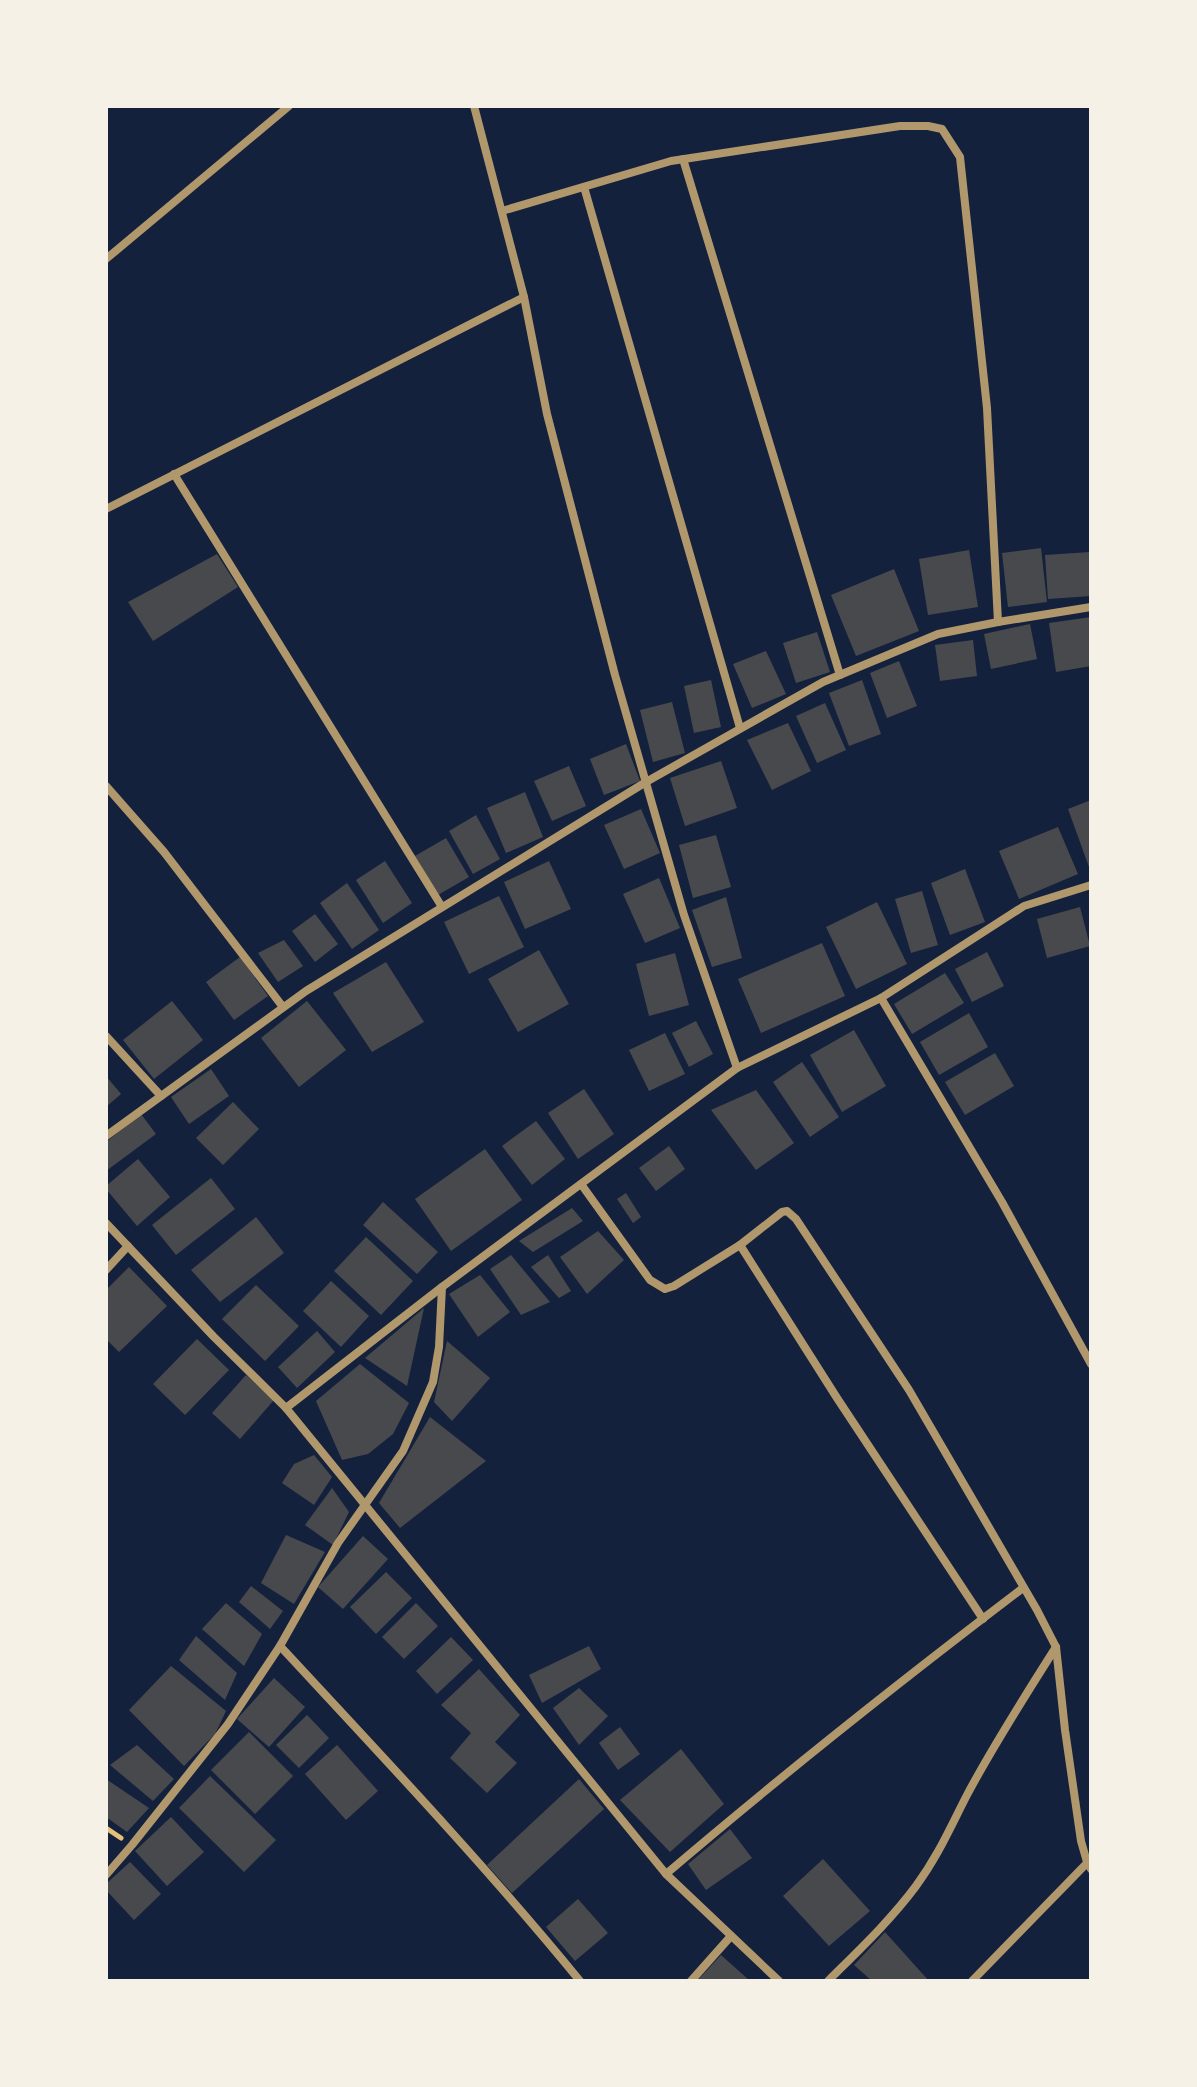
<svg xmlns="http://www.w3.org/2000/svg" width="1197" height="2087" viewBox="0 0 1197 2087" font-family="Lato,sans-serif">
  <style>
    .building { fill: #48494c }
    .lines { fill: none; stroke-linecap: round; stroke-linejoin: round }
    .path { stroke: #e5c07b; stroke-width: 5 }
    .minor { stroke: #b1986c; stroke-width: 8 }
  </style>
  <rect width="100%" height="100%" fill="#14213d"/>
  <g class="building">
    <polygon points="1041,548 1047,602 1008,607 1002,553"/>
    <polygon points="969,550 978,607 928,615 919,559"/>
    <polygon points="1090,552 1091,596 1048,599 1045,555"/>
    <polygon points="217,554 238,587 153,641 128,602"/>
    <polygon points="894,569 919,631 856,656 831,595"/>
    <polygon points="1091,617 1091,666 1056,672 1049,623"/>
    <polygon points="1030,624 1037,659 991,669 984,634"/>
    <polygon points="817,632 830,672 796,683 783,643"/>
    <polygon points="973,640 977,676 940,681 935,645"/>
    <polygon points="766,651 786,694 752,708 733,664"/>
    <polygon points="899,661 917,706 887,718 870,673"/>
    <polygon points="711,680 721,727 694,733 684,686"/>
    <polygon points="862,680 881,734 849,746 829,693"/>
    <polygon points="672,702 685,753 653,762 640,710"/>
    <polygon points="825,703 846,750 817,763 796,716"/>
    <polygon points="788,723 811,771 772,790 747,740"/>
    <polygon points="626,744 640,781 604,795 590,759"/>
    <polygon points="721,761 737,808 685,826 670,778"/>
    <polygon points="569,766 586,806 552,821 534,781"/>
    <polygon points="525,792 543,837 506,853 487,808"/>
    <polygon points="1091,800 1091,866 1089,867 1068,809"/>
    <polygon points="641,809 660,853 624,869 604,825"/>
    <polygon points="476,815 500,859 473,874 449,831"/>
    <polygon points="1058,827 1078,874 1019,899 999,851"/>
    <polygon points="716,835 731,887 693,898 679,845"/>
    <polygon points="446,838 469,877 438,895 415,856"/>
    <polygon points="385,861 412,903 383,923 356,880"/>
    <polygon points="549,861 571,909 525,929 504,882"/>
    <polygon points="965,869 985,922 950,935 931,883"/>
    <polygon points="659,878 680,928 645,943 623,894"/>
    <polygon points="347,883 379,930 352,949 320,903"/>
    <polygon points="922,891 938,945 911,953 895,899"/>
    <polygon points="499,896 524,947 469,974 444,922"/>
    <polygon points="726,897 742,958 712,967 692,910"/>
    <polygon points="877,902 907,964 856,989 826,927"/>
    <polygon points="1080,907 1090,946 1047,958 1037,919"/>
    <polygon points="315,914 338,944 315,962 292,931"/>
    <polygon points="284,940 303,966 278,982 258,953"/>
    <polygon points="822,943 845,996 761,1033 738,979"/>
    <polygon points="539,950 569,1004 518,1032 488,979"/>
    <polygon points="987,952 1004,986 972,1002 955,969"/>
    <polygon points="675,953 689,1005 649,1016 636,964"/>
    <polygon points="240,957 268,996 234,1020 206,982"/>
    <polygon points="386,962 424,1022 372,1052 333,993"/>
    <polygon points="945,973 964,1003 912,1034 894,1004"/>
    <polygon points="172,1001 203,1040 154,1079 123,1040"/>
    <polygon points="307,1001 346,1050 299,1087 261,1038"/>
    <polygon points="969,1013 988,1047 939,1075 920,1042"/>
    <polygon points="696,1021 713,1054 689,1067 672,1033"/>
    <polygon points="854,1030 886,1086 842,1112 810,1055"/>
    <polygon points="665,1033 685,1074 649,1091 629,1050"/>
    <polygon points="995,1053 1014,1086 965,1115 945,1082"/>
    <polygon points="802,1062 839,1117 810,1137 773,1082"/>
    <polygon points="211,1069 229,1096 189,1124 171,1097"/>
    <polygon points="106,1076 121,1094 106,1107"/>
    <polygon points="584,1089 614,1134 578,1159 548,1113"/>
    <polygon points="756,1090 794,1143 756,1170 711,1110"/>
    <polygon points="233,1102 259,1129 223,1165 196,1138"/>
    <polygon points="141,1114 156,1134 106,1171 106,1142"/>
    <polygon points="536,1121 565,1159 532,1185 502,1146"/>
    <polygon points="669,1146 685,1169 656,1191 639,1168"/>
    <polygon points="485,1149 522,1200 451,1251 415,1199"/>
    <polygon points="138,1159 170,1197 137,1226 106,1189 106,1186"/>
    <polygon points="211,1178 235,1209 176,1255 152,1225"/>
    <polygon points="626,1193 641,1217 633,1223 617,1199"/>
    <polygon points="383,1202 438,1252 417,1274 363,1225"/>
    <polygon points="572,1208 583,1221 533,1252 519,1241"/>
    <polygon points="256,1217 284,1253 220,1302 191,1270"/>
    <polygon points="598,1231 624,1260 587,1294 560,1257"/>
    <polygon points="366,1237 413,1281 381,1315 334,1271"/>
    <polygon points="511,1255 550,1302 521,1315 490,1269"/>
    <polygon points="548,1255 571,1291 559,1298 531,1267"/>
    <polygon points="129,1267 167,1306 119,1352 106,1339 106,1290"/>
    <polygon points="480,1275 510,1312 478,1337 449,1294"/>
    <polygon points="331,1281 369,1316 341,1347 303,1311"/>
    <polygon points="256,1285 299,1326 265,1361 222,1319"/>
    <polygon points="424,1308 407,1386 365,1358"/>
    <polygon points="317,1331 335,1352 297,1388 278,1367"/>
    <polygon points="197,1339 229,1370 185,1415 153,1384"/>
    <polygon points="447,1341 490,1378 452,1421 434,1402"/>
    <polygon points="360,1364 409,1403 393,1434 368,1454 342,1460 316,1401"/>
    <polygon points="246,1375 274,1400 240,1439 212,1413"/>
    <polygon points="430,1417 486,1461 400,1528 379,1503"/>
    <polygon points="314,1455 332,1477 314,1505 282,1483 294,1464"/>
    <polygon points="332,1488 349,1512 333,1545 305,1525"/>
    <polygon points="286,1535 325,1552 294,1604 261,1583"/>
    <polygon points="363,1536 388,1559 343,1609 318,1587"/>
    <polygon points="386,1572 412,1598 376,1634 350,1607"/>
    <polygon points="251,1586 283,1611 270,1629 239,1602"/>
    <polygon points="226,1603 262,1634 244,1666 202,1629"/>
    <polygon points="416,1603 438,1626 404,1659 382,1637"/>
    <polygon points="196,1636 237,1673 225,1700 179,1660"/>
    <polygon points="451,1637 473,1660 437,1694 416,1671"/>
    <polygon points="589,1646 601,1669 542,1703 529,1675"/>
    <polygon points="171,1666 226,1711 215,1734 184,1766 129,1710"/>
    <polygon points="479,1669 520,1715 495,1742 517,1763 487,1793 450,1758 471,1733 441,1705"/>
    <polygon points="274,1678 305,1707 269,1747 237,1719"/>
    <polygon points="579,1688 608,1716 579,1745 553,1708"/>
    <polygon points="307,1715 329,1738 299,1768 276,1745"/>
    <polygon points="620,1727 640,1754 618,1770 599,1743"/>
    <polygon points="249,1732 293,1776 255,1814 211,1770"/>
    <polygon points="137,1745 174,1779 153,1801 110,1765"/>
    <polygon points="337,1745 378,1791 346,1820 305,1774"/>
    <polygon points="681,1749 724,1804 670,1852 620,1800"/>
    <polygon points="210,1776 276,1840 244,1872 179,1808"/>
    <polygon points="106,1779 149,1808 127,1832 106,1817"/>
    <polygon points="579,1779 604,1809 512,1893 487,1865"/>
    <polygon points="171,1817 204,1852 167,1886 135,1851"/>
    <polygon points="730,1829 752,1858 706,1890 688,1864"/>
    <polygon points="823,1859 870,1911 829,1946 783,1896"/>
    <polygon points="130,1862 161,1894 134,1920 106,1890 106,1884"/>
    <polygon points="578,1899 608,1933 575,1961 546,1927"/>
    <polygon points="885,1932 929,1981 872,1981 854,1965"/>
    <polygon points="721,1955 750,1981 697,1981"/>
  </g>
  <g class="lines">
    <polyline class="path" points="106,1828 121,1838"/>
    <g class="minor">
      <polyline points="474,106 524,297 547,414 615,675 684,915 737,1068"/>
      <polyline points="683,159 840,675"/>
      <polyline points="584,187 740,728"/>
      <polyline points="502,211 671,161 900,126 928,126 942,129 960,157 987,408 998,622"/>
      <polyline points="106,259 289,106"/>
      <polyline points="174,474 442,907"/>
      <polyline points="106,509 524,297"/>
      <polyline points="106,786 164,852 283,1007"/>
      <polyline points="881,998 1002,1202 1091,1364"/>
      <polyline points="106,1036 161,1096"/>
      <polyline points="106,1136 306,991 646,782 823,682 938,634 998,622 1091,607"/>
      <polyline points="581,1184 650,1280 665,1289 674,1286 740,1245 837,1398 983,1619"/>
      <polyline points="106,1223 214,1337 286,1408 666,1874 779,1981"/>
      <polyline points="740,1245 782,1212 787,1211 796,1219 909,1390 1037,1610 1056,1647 1065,1730 1081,1841 1087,1862 1091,1869"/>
      <polyline points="106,1270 128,1246"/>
      <polyline points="286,1408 442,1287"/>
      <path d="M280,1646C382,1756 485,1865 580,1981"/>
      <path d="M666,1874C782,1775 902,1680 1023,1588"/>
      <polyline points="106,1875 132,1845 228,1724 280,1646 338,1543 403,1451 433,1382 439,1347 442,1287 737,1068 881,998 1024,906 1091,885"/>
      <polyline points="691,1981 731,1936"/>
      <path d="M828,1981C858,1951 890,1921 916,1886C938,1856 950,1828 967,1795C994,1744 1025,1696 1056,1647"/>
      <polyline points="972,1981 1089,1861"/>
    </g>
  </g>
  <rect width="1197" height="2087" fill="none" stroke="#f6f1e7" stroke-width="216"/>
</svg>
